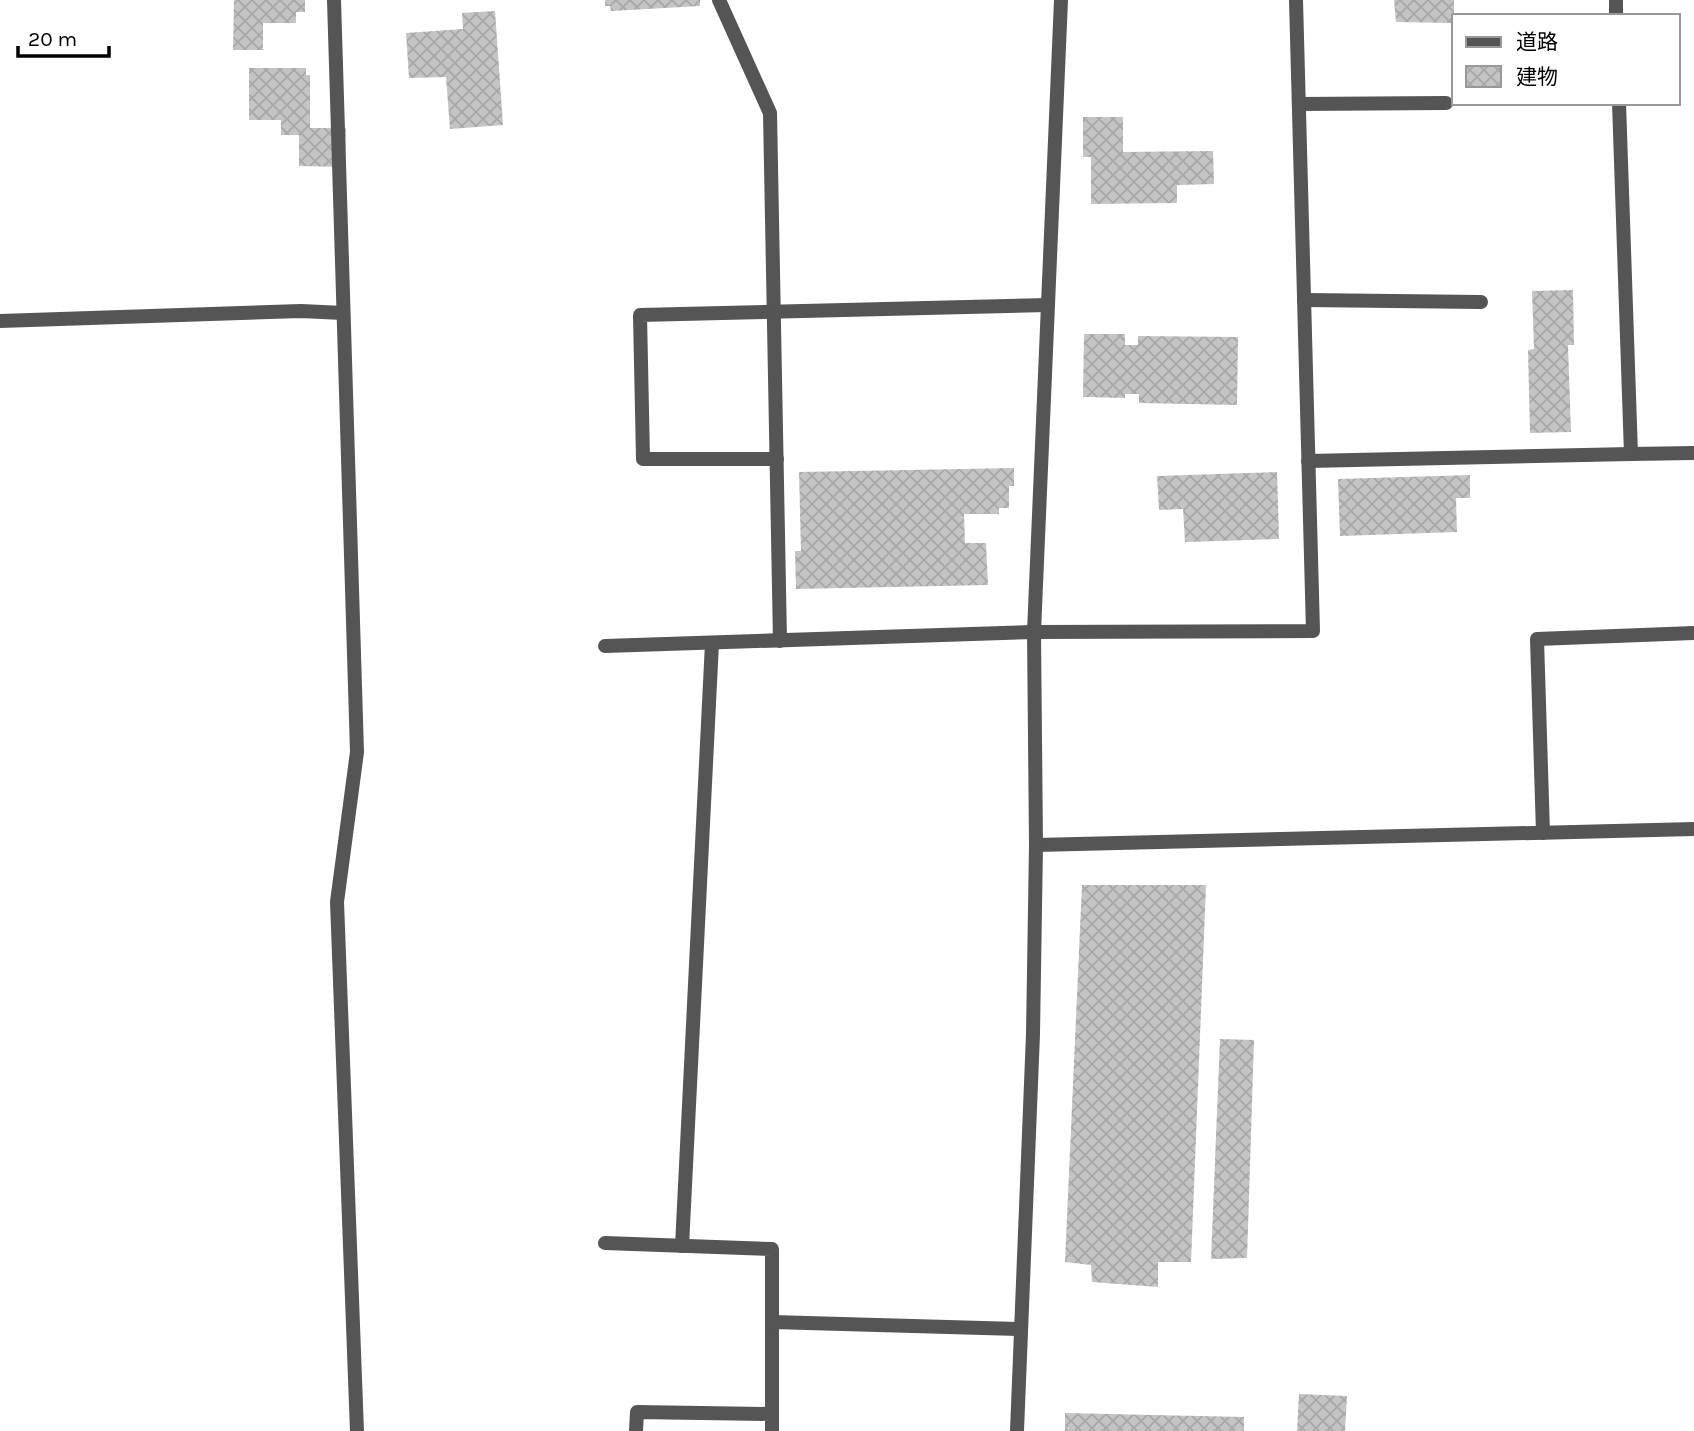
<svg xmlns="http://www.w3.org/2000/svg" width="1694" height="1431" viewBox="0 0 1694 1431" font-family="Karla,'Noto Sans JP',sans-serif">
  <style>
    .building { fill: url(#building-cross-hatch) }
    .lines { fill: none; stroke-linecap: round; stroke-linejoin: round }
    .minor { stroke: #555; stroke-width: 14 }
    .tertiary { stroke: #555; stroke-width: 14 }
  </style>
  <defs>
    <pattern id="building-cross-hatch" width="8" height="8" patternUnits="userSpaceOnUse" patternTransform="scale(1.75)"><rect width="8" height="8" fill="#c4c4c4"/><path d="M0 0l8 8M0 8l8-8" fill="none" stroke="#a7a7a7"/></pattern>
  </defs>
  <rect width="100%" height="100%" fill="#fff"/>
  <g class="building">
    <polygon points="234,0 305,0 305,12 296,12 296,23 263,23 263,50 233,50"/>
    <polygon points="605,0 700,0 700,6 611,11 610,6 605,6"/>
    <polygon points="1394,0 1454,0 1454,23 1396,22"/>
    <polygon points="495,11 503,125 450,129 446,77 409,78 406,33 463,29 462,13"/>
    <polygon points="249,68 306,68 306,75 310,75 310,128 346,128 345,167 299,166 299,135 281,135 281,120 249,120"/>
    <polygon points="1083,117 1123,117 1123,152 1213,151 1214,184 1177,185 1177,203 1091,204 1091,157 1083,157"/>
    <polygon points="1573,290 1574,345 1568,345 1571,432 1530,433 1528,350 1534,349 1532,291"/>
    <polygon points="1084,334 1125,334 1125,345 1138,345 1138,336 1238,337 1237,405 1139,403 1139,394 1125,394 1125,398 1083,397"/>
    <polygon points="1014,468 1014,486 1009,486 1009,508 999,508 999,514 964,514 965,543 986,543 988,585 796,589 795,551 801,551 799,472"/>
    <polygon points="1277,472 1279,539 1185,542 1183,509 1159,510 1157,476"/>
    <polygon points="1470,475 1470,498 1456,498 1457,532 1340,536 1338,479"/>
    <polygon points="1082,885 1206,885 1191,1262 1158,1262 1158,1287 1092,1282 1091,1265 1065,1262"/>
    <polygon points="1220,1039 1254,1040 1247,1258 1211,1259"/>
    <polygon points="1299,1394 1347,1396 1345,1431 1297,1431"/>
    <polygon points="1065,1413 1244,1417 1244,1431 1065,1431"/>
  </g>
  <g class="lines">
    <g class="minor">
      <polyline points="334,0 357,752 337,902 357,1431"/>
      <polyline points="719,0 770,113 780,641"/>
      <polyline points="1616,0 1616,16"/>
      <polyline points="1619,103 1631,454 1694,453"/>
      <polyline points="1299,104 1446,103"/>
      <polyline points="1304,300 1481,302"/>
      <polyline points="0,321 301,311 343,313"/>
      <polyline points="777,459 643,459 640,315 1048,305"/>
      <polyline points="1308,461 1631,454"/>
      <polyline points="605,646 1034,632 1313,631 1296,0"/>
      <polyline points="1543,833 1537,639 1694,633"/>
      <polyline points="1036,845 1694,829"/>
      <polyline points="605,1243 772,1249 772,1414"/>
      <polyline points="682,1246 712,643"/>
      <polyline points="772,1322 1021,1329"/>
      <polyline points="636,1431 637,1412 772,1414 772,1431"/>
    </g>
    <polyline class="tertiary" points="1017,1431 1033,1034 1036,845 1034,632 1061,0"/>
  </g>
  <rect x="1452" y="14" width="228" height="91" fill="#ffffff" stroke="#999999" stroke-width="2"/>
  <rect x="1466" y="37" width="35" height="10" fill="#555555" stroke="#999999" stroke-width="2"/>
  <text x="1516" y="49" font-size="21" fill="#000000">道路</text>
  <rect x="1466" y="66" width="35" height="21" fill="url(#building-cross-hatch)" stroke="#999999" stroke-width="2"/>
  <text x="1516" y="84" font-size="21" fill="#000000">建物</text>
  <path d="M18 46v10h91v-10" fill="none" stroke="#000000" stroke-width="3.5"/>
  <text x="28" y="46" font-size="21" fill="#000000" stroke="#ffffff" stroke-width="5" paint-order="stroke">20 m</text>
</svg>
